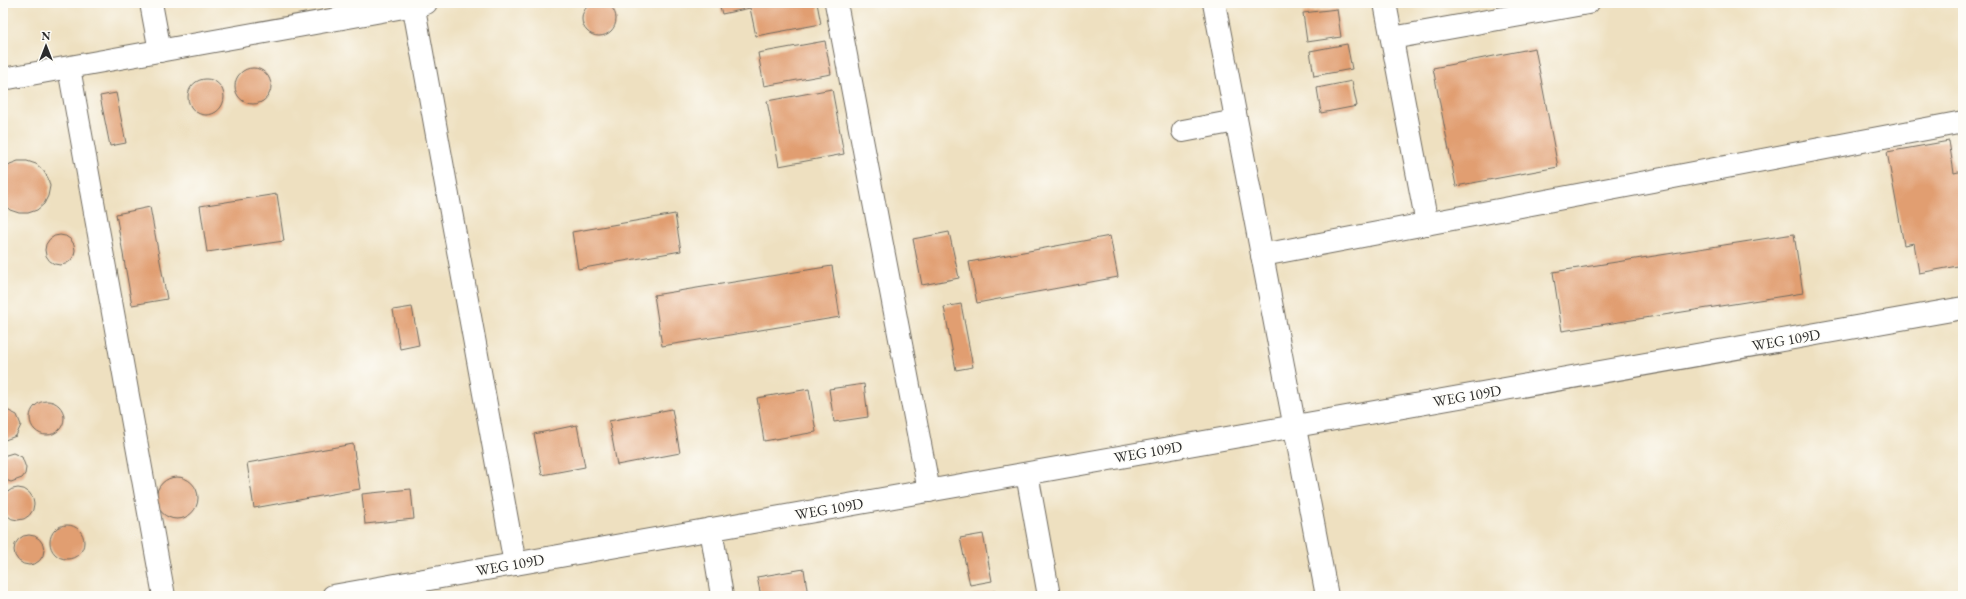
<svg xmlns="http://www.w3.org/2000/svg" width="1966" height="599" viewBox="0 0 1966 599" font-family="'EB Garamond',serif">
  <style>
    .building { fill: #e19e71 }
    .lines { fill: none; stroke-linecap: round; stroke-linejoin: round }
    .minor-casing { stroke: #6f6a5f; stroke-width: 24 }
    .minor { stroke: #fff; stroke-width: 22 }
    .labels { text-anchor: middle; stroke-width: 3; stroke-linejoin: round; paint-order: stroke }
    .street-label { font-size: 15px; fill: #2b2b2b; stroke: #fdfcf7 }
  </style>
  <rect width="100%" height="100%" fill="#fdfcf7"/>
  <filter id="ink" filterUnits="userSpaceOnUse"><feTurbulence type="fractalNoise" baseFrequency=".025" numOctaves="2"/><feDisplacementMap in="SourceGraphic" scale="8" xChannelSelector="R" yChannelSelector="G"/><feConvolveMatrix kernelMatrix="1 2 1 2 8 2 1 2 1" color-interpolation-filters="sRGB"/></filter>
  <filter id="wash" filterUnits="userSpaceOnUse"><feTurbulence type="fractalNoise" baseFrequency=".012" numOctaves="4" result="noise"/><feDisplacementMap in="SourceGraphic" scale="16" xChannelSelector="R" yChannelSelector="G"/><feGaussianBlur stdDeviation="0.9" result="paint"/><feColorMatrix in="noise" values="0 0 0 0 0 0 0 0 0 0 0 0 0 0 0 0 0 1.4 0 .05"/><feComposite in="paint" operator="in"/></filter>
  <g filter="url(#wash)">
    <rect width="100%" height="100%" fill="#eee0c0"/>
    <g id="blocks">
      <g class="building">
        <circle cx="599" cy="19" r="17"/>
        <polygon points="719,3 817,3 821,24 756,36 750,8 722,14"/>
        <polygon points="1337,9 1341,37 1307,42 1303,13"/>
        <polygon points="825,41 831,74 764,86 758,53"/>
        <polygon points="1347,44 1352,69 1314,76 1310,51"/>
        <polygon points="1535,48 1558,167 1456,186 1433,68"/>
        <circle cx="253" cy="86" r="18"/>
        <circle cx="206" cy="97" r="18"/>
        <polygon points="1352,81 1357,106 1321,113 1317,88"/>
        <polygon points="832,89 844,154 779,166 767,101"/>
        <polygon points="116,93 126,143 110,146 100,96"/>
        <polygon points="1949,141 1954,173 1963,171 1963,265 1919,273 1914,243 1904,245 1887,152"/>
        <polygon points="18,161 27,161 36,164 43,170 48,178 50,186 48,196 44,204 37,210 28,213 19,213 10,210 3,204 3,170 10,164"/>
        <polygon points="277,194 284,241 207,252 200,206"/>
        <polygon points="150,207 167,299 132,305 116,214"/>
        <polygon points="675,214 681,251 578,269 572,232"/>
        <polygon points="949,232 959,278 922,285 913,239"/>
        <polygon points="1794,234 1803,293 1562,331 1553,272"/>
        <circle cx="60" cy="250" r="15"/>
        <polygon points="1110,236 1118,277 977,303 969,262"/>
        <polygon points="832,266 840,317 662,346 654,295"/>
        <polygon points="961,304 973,367 956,370 944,307"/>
        <polygon points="412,307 419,345 400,349 393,310"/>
        <polygon points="864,384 868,417 834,422 829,389"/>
        <polygon points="809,389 816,432 764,441 757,398"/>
        <circle cx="47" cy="418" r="17"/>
        <polygon points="672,409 680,453 617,465 609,421"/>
        <polygon points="7,410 17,415 21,425 16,436 5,440 3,439 3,411"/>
        <polygon points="577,425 585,467 542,475 534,434"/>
        <polygon points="353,444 360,489 254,508 247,463"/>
        <polygon points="13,453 22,457 26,468 25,474 22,478 11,482 3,479 3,456"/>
        <circle cx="177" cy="498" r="21"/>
        <circle cx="18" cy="504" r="16"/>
        <polygon points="411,489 414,519 365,524 362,494"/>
        <circle cx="67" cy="542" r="17"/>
        <polygon points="983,534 992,581 970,585 960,538"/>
        <circle cx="29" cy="550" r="15"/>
        <polygon points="804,569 808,596 761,596 757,577"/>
        <polygon points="995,591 996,596 972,596 972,595"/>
      </g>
    </g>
  </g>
  <g filter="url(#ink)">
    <use href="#blocks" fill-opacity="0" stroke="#6f6a5f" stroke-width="1"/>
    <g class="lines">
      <g class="minor-casing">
        <g id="minor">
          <polyline points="151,3 160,51"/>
          <polyline points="413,3 515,564"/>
          <polyline points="836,3 929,491"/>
          <polyline points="1214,3 1327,596"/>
          <polyline points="1385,3 1427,224"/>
          <polyline points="1392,38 1588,3"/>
          <polyline points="69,68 164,596"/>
          <polyline points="3,79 426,3"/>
          <polyline points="1183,131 1236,121"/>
          <polyline points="1262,255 1963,122"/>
          <polyline points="1027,474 1049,596"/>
          <polyline points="711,529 722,596"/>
          <polyline points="333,596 1963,308"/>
        </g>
      </g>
      <use href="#minor" class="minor"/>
    </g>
  </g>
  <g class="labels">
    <g class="street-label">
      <text transform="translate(1786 340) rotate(-10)" y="5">WEG 109D</text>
      <text transform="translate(1467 396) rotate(-10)" y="5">WEG 109D</text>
      <text transform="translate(1148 452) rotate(-10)" y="5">WEG 109D</text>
      <text transform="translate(829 509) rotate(-10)" y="5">WEG 109D</text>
      <text transform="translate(510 565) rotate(-10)" y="5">WEG 109D</text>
    </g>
  </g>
  <rect width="1966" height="599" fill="none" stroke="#fdfcf7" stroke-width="16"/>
  <g transform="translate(46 46)" stroke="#fdfcf7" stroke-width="3" paint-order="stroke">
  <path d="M0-3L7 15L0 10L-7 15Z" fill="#2b2b2b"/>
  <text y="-6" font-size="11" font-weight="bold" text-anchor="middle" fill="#2b2b2b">N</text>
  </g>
</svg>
